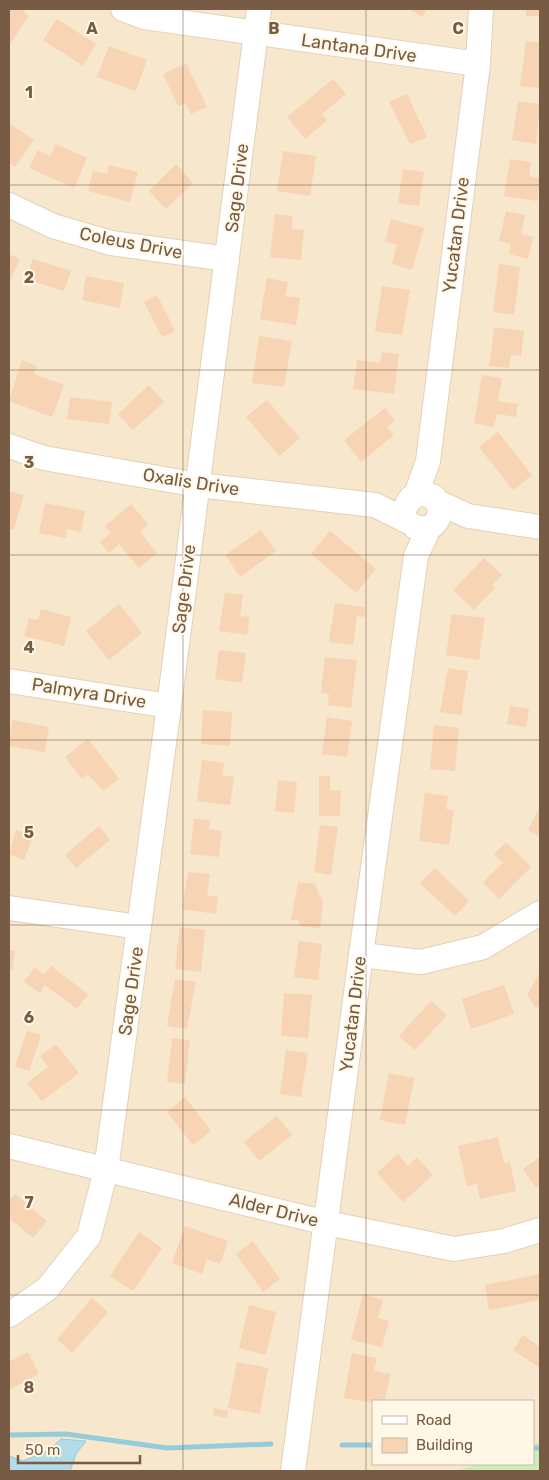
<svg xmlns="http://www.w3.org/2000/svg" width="549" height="1480" viewBox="0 0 549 1480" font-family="Rubik,sans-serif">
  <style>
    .residential { fill: #f7e7cd; fill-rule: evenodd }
    .green { fill: #ccedbc }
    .water { fill: #b2dce9; stroke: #97cbdc }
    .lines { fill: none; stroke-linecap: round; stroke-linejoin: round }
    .stream { stroke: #97cbdc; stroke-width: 5 }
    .building { fill: #f6d4b4 }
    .minor-casing { stroke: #e3d1ba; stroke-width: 26 }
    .minor { stroke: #fff; stroke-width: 24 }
    .grid { fill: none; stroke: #775b44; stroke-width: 1; stroke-opacity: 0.55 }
    .labels { text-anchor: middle; stroke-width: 4; stroke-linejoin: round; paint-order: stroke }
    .street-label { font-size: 18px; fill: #775b44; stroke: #fff8e7 }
    .grid-label { font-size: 16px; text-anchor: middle; font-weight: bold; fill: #775b44; stroke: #fff8e7; stroke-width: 4; stroke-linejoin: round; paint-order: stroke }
  </style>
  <rect width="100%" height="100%" fill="#fef5df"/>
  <path class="residential" d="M9,9H540V1471H9ZM373,1401H533V1464H373Z"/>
  <polygon class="green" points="537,1442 540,1443 540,1471 453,1471 481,1464 533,1464 533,1445"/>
  <polygon class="water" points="61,1439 86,1441 76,1454 70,1471 9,1471 9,1456 23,1461 48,1451"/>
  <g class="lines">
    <g class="stream">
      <polyline points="9,1435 66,1434 167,1448 271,1444"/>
      <polyline points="342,1445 373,1445"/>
      <polyline points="533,1448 540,1448"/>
    </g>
  </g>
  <g class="building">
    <polygon points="9,9 21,9 29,16 9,45"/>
    <polygon points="409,9 427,9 422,17"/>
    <rect x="526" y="9" width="14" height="7"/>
    <polygon points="57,19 96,44 83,66 43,40"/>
    <polygon points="526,41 540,43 540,88 520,86"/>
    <polygon points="109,46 147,60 136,91 97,77"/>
    <polygon points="186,63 207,107 191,114 185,103 178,106 163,74"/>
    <polygon points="333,79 346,94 322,114 327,120 305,139 287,117"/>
    <polygon points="407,94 427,137 410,144 389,102"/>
    <polygon points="518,101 540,104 536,144 512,140"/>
    <polygon points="9,123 34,140 15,167 9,163"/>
    <polygon points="56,144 87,158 74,188 29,168 38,150 50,156"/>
    <polygon points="283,151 316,156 310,196 277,191"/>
    <polygon points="510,159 531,162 529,176 540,178 537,201 504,196"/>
    <polygon points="176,164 193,183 166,209 149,191"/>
    <polygon points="109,165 138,172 130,202 88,191 93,171 107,174"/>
    <polygon points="403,169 424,172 419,206 398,203"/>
    <polygon points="506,211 525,215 521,234 533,237 528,259 509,254 511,244 499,241"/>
    <polygon points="275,214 293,216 292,229 304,230 301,260 270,257"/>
    <polygon points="391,219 424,228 412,270 392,264 397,245 385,241"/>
    <polygon points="9,254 20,259 9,282"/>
    <polygon points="33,259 71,271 64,291 26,279"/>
    <polygon points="499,264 520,267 514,315 493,312"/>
    <polygon points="86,276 124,283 120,308 82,300"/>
    <polygon points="267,278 288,282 285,296 300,298 296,325 260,319"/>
    <polygon points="382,286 410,290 402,335 375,331"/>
    <polygon points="157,295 175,331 162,337 144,302"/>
    <polygon points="494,327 524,331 521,356 511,355 509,368 489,366"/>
    <polygon points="259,336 292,341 284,387 252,383"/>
    <polygon points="382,352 399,354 394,394 353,389 357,360 380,363"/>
    <polygon points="22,360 37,366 34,374 64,385 52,417 9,401"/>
    <polygon points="482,375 502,378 498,401 518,404 516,417 497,414 494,427 474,423"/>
    <polygon points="149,385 164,402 133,430 118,414"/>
    <polygon points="70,397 112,402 109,424 67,419"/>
    <polygon points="267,400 300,438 279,456 246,417"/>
    <polygon points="385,408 395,421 387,427 394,435 361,462 344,440"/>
    <polygon points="498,432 532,475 513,490 479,447"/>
    <polygon points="9,491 24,495 14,530 9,529"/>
    <polygon points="45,503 85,511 81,532 67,529 66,538 39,533"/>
    <polygon points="131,504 148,524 140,532 157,553 139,568 119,544 109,553 100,542 111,533 105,526"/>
    <polygon points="261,530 276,551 240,577 225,555"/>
    <polygon points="330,531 376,569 356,593 311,554"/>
    <polygon points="484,558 502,575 492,585 495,588 474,610 453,590"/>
    <polygon points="225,593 243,595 240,616 250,617 247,635 219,631"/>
    <polygon points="335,603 365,607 364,617 357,616 353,645 329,642"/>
    <polygon points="119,604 142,633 109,660 86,631"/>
    <polygon points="41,609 71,617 64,646 24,636 29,618 38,620"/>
    <polygon points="452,614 485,618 479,660 446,655"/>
    <polygon points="219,650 246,653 242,683 215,679"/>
    <polygon points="325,657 357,660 351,708 328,705 329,694 321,693"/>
    <polygon points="448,668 468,671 461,715 440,712"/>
    <polygon points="510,706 529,709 526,727 507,724"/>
    <polygon points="203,710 232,712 230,746 201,744"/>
    <polygon points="327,717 352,721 347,757 322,754"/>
    <polygon points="12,720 49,727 45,752 9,746"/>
    <polygon points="434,725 459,728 455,771 430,769"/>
    <polygon points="88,739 119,779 103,791 88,774 82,779 65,757"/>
    <polygon points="202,760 224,763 222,775 234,777 230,805 197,801"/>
    <polygon points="319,776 330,776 330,790 341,790 340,816 319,816"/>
    <polygon points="278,780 297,782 294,813 275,811"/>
    <polygon points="425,793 448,796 446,809 454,810 449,845 419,841"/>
    <polygon points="540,807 540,837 528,830"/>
    <polygon points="194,819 210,820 209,829 222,831 219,857 190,854"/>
    <polygon points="320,825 338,827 331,875 314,872"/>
    <polygon points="99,826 110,840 76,868 65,855"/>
    <polygon points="16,830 33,836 24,860 9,854"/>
    <polygon points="506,842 531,867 499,899 483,882 503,863 494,854"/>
    <polygon points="435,868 469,901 455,916 420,883"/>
    <polygon points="188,872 210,874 207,895 218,897 216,914 182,909"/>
    <polygon points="298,882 315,884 323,903 320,928 299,926 299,920 291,920"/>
    <polygon points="180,927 205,930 201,972 175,969"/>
    <polygon points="299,941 322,944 318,980 294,977"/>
    <polygon points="9,949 15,951 12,970 9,969"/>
    <polygon points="51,966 88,994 77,1009 45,985 40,993 24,982 35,967 44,975"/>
    <polygon points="540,972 540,1005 536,1008 527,995"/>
    <polygon points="175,979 196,982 187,1029 167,1026"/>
    <polygon points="504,985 514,1014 471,1029 462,999"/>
    <polygon points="284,993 312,995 308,1038 281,1036"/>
    <polygon points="431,1001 447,1015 415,1050 399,1036"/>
    <polygon points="27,1031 41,1035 29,1071 15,1066"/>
    <polygon points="172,1038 190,1040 185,1084 167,1082"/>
    <polygon points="56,1044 79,1073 42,1101 27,1083 48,1067 40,1056"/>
    <polygon points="286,1050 308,1053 301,1097 280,1094"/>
    <polygon points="389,1073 414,1078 405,1125 380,1120"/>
    <polygon points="185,1097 211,1131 193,1145 167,1112"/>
    <polygon points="277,1116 292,1135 259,1161 244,1142"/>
    <polygon points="498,1137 504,1163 510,1162 516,1191 480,1199 477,1184 467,1186 458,1146"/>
    <polygon points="398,1154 408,1166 417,1157 433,1175 403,1202 377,1173"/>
    <polygon points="540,1157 540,1185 536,1188 523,1169"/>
    <polygon points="15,1194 47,1221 33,1238 9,1218 9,1201"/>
    <polygon points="185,1226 228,1241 220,1264 207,1259 202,1274 172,1263"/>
    <polygon points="139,1232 162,1248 133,1291 110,1276"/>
    <polygon points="253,1241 280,1279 263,1292 236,1254"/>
    <polygon points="540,1274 540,1300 489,1310 485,1285"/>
    <polygon points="363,1294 383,1300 378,1318 389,1321 382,1347 351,1340"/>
    <polygon points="92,1298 108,1312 72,1353 57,1339"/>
    <polygon points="249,1305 276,1312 266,1355 239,1348"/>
    <polygon points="523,1335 540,1347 540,1368 513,1350"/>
    <polygon points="28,1352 39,1374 9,1390 9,1362"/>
    <polygon points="352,1353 377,1358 374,1371 390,1374 385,1401 373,1403 344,1398"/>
    <polygon points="237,1362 268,1368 260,1414 228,1408"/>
    <polygon points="214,1408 228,1411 227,1418 213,1415"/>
  </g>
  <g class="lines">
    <g class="minor-casing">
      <g id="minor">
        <polyline points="123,9 144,17 478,64"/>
        <polyline points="9,205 53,226 111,243 227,259"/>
        <polyline points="9,446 44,458 198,485 375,505 407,521"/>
        <polyline points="416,495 428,461 478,64 481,9"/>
        <polyline points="438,502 468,516 540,527"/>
        <path d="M407,504L411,498L422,493L434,497L440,508C440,523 430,532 415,527"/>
        <polyline points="9,681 169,706"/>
        <polyline points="9,908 139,927"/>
        <polyline points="361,955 421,962 483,947 540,913"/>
        <polyline points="9,1146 327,1223 454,1249 504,1241 540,1230"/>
        <polyline points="9,1315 47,1289 89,1236 106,1170 169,706 259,9"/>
        <polyline points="293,1471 361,955 416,556 429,528"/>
      </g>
    </g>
    <use href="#minor" class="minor"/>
  </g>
  <path class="grid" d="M183,9V1471M366,9V1471M9,185H540M9,370H540M9,555H540M9,740H540M9,925H540M9,1110H540M9,1295H540"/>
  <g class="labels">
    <g class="street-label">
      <text transform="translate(359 48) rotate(8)" y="6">Lantana Drive</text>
      <text transform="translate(237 188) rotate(-83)" y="6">Sage Drive</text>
      <text transform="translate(456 235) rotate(-83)" y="6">Yucatan Drive</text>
      <text transform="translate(131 243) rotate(11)" y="6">Coleus Drive</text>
      <text transform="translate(191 482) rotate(9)" y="6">Oxalis Drive</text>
      <text transform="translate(184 589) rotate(-83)" y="6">Sage Drive</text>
      <text transform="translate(89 693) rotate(9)" y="6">Palmyra Drive</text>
      <text transform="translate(131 991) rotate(-82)" y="6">Sage Drive</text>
      <text transform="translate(353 1014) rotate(-83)" y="6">Yucatan Drive</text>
      <text transform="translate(274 1210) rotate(14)" y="6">Alder Drive</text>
    </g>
  </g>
  <g class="grid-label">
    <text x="92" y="34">A</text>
    <text x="274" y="34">B</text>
    <text x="458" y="34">C</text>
    <text x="29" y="98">1</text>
    <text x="29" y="283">2</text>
    <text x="29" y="468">3</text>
    <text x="29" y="653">4</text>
    <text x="29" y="838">5</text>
    <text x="29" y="1023">6</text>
    <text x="29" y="1208">7</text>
    <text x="29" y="1393">8</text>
  </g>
  <rect width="549" height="1480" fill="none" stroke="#775b44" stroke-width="20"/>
  <rect x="372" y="1400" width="162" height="65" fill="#fff8e7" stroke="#c9b9a6"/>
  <rect x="382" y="1416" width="25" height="8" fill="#ffffff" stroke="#c9b9a6"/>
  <text x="416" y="1425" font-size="15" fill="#775b44">Road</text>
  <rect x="382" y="1438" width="25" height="15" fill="#f6d4b4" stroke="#c9b9a6"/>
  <text x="416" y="1450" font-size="15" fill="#775b44">Building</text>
  <path d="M18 1455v8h122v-8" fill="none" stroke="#775b44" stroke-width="2.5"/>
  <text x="25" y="1455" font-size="15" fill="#775b44" stroke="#fff8e7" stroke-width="4" paint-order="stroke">50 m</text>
</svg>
